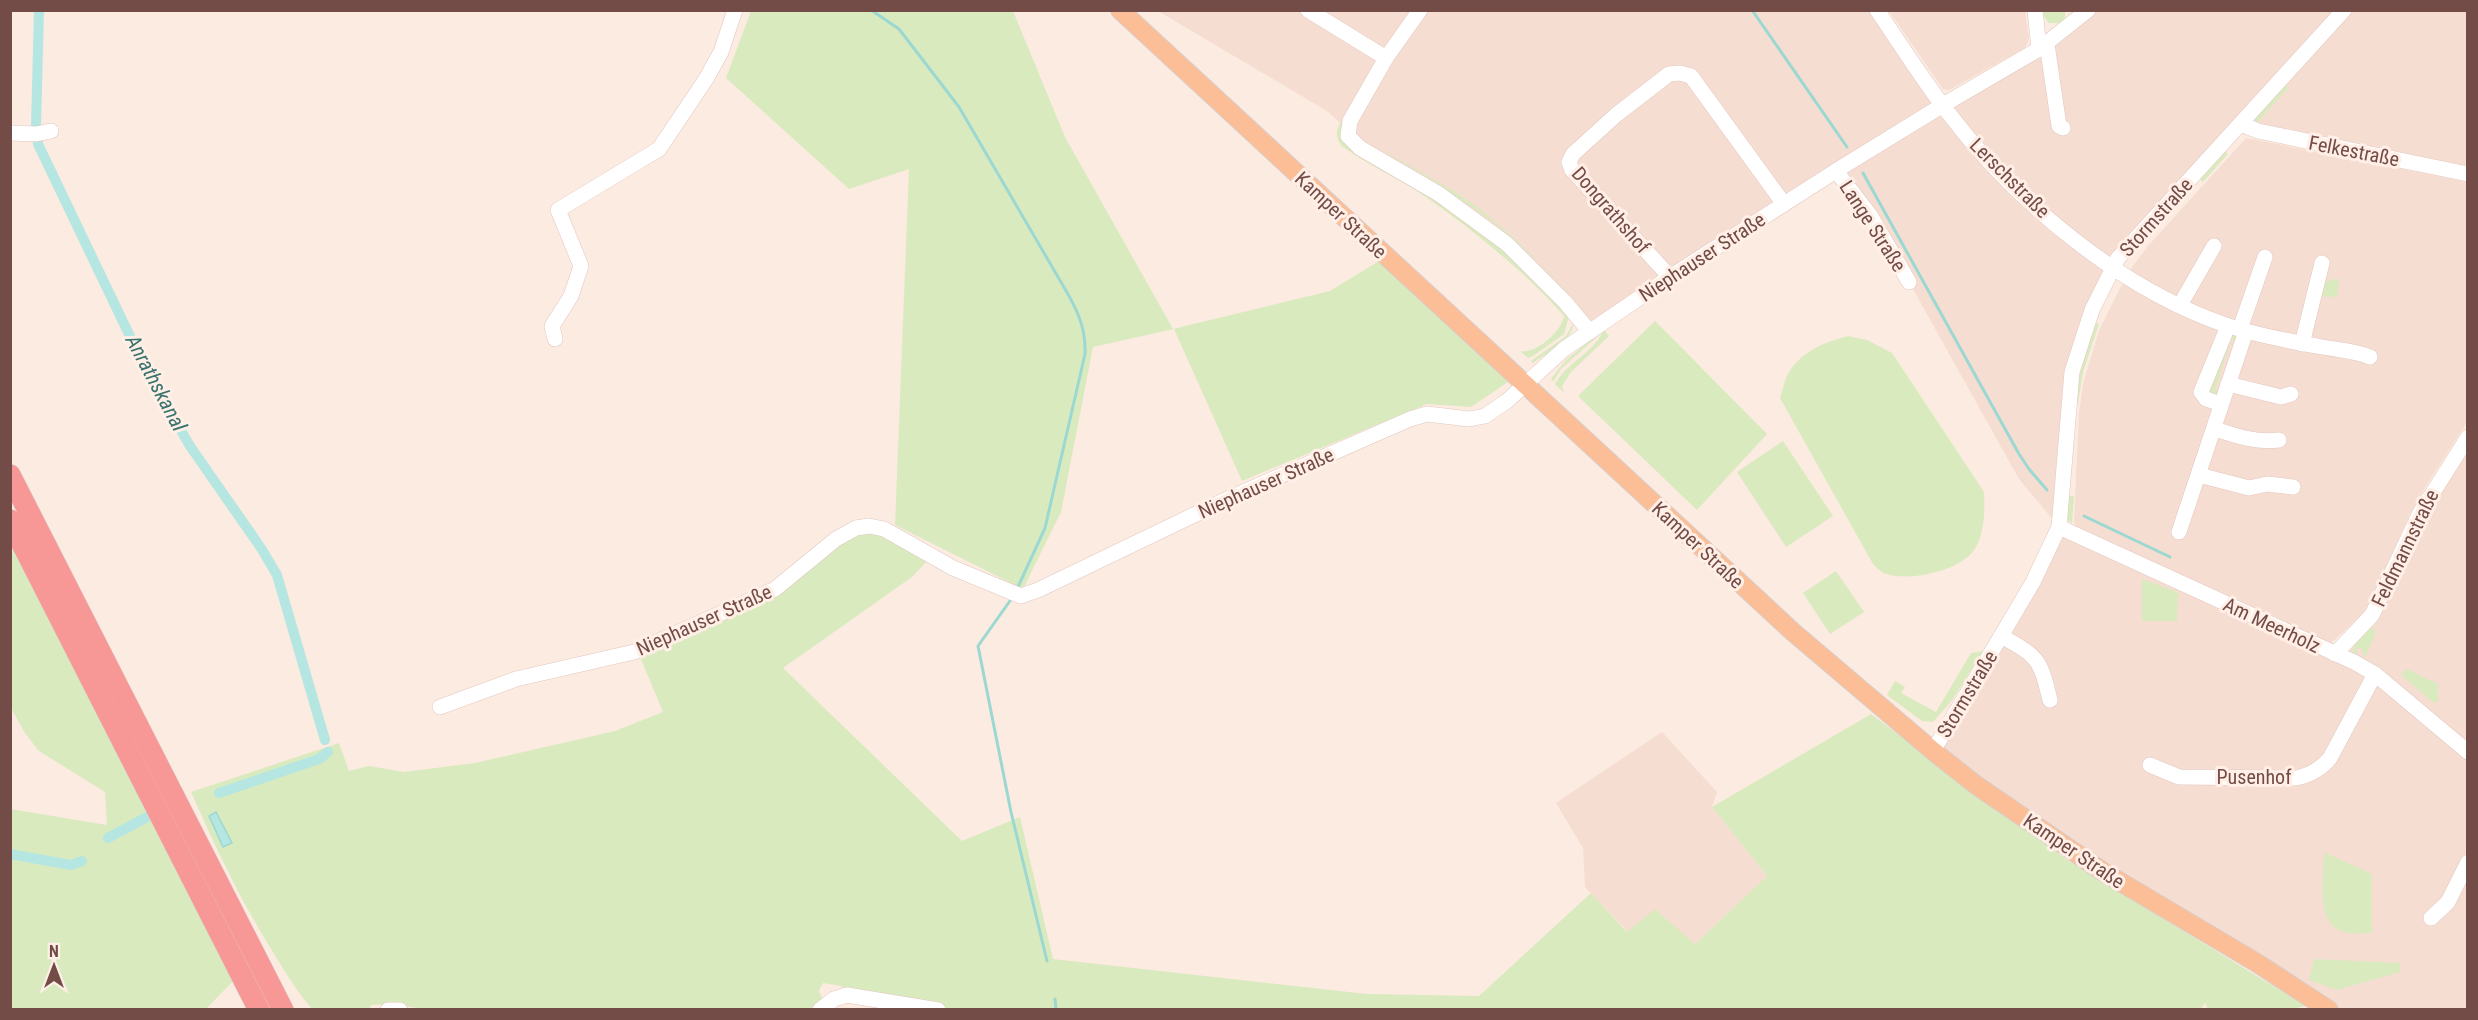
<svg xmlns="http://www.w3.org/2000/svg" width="2478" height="1020" viewBox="0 0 2478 1020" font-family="'Roboto Condensed',sans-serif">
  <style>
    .residential { fill: #f6ddd1 }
    .green { fill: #daeabf }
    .water { fill: #b5e6e1; stroke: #9bd8d2; stroke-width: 1.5 }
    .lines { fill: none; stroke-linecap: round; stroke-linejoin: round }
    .stream { stroke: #9bd8d2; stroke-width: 3 }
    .canal { stroke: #b5e6e1; stroke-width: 10 }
    .minor-casing { stroke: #e2c7bf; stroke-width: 16 }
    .major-casing { stroke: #d8cdcb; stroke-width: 20 }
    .highway-casing { stroke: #d8cdcb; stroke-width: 22 }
    .minor { stroke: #fff; stroke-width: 15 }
    .major { stroke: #fcbe97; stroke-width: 18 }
    .highway { stroke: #f89896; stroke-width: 21 }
    .labels { text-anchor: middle; stroke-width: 6; stroke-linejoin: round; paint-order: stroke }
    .street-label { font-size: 20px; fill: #734c47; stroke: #ffefe6 }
    .water-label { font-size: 21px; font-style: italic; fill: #38726e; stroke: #ffefe6 }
  </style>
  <rect width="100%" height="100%" fill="#fcebe0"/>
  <g class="residential">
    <polygon points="1158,11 1879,11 1943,105 2086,11 2467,11 2467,174 2241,124 2118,258 2085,331 2059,527 2335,654 2365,626 2467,442 2467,1009 2329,1009 1933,751 2059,527 2019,479 1909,282 1836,171 1590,332 1565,302 1348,130 1327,111"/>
    <polygon points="1889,11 2025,11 2029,38 2025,48 1949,90 1943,89"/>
    <polygon points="2246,138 2467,182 2467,422 2426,486 2409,516 2368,606 2360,617 2331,643 2077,530 2074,522 2079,413 2083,384 2099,330 2129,271 2148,246"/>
    <polygon points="1662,732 1717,792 1712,807 1767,876 1695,944 1628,932 1585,887 1583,848 1556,803"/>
  </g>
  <g class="green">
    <polygon points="751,11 1013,11 1065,137 1173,329 1330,291 1379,261 1508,382 1471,407 1427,404 1242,481 1174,329 1093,347 1061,512 1023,589 895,525 909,169 849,189 726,78"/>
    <polygon points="2040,11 2065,11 2065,23 2049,23"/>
    <polygon points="2286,85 2288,88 2256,124 2255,117"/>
    <path d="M1350,110C1343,123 1336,132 1346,145L1405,180L1497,242L1569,316L1564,334L1533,356L1528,358L1520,351C1535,355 1562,331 1564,316C1525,272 1480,236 1433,202C1405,181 1371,167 1343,147C1330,134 1340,122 1350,110Z"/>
    <path d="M1360,138C1400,161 1445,182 1482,211C1521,242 1555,277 1588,313L1538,261L1493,222L1436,182Z"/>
    <polygon points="2223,150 2228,154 2203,182 2198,178"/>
    <polygon points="2334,279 2339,279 2337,297 2317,296 2319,285"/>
    <polygon points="1655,321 1767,434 1697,510 1578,396"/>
    <path d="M1574,322C1572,341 1552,350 1537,360L1533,363L1531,361L1566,336Z"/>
    <polygon points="2093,322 2099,324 2083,372 2078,403 2075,402 2080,372 2078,371"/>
    <path d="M1603,329L1609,336L1571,372L1562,386L1564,393L1555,384C1566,363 1599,349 1603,329Z"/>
    <polygon points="1599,333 1599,335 1561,369 1553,382 1551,379 1566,360"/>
    <polygon points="2236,334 2238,342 2231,340 2215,390 2222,393 2217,398 2205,389 2227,335"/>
    <path d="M1848,336L1867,340L1892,353L1984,492C1985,510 1985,534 1974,550C1960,571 1906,583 1884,573C1880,571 1876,567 1873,564L1780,398C1783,390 1784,381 1788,374C1801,351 1825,342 1848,336Z"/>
    <polygon points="1783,441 1833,516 1786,547 1737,472"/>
    <polygon points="2064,496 2074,496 2072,523 2067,520"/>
    <path d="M869,528L929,559L912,577L783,668L962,841L1020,817L1053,959L1367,994L1479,996L1591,893L1627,932L1655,909L1695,944L1767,876L1712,807L1871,714L2064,858L2306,1006L2288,1010L2208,1009L2205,1003L2200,1010H940L847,995L841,986L823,983L819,991L823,1001L815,1009L428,1010L393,1004L371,1005L370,1009H312C295,989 282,967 268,944C238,895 214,844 191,792L339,743L349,771L369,766L404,772L475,763L615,731L663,712L638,652L782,588L837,540Z"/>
    <polygon points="10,542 235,979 206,1009 11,1009 11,809 107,825 105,792 39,751 25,733 11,708"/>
    <polygon points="1836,571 1864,612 1830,634 1803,593"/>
    <polygon points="2142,579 2178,592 2177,621 2142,621"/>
    <polygon points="2372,627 2376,632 2365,658 2362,649 2357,648 2357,654 2353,653 2354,644"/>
    <polygon points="1983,651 1953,699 1933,722 1922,721 1887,695 1895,681 1905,687 1901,693 1936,712 1971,653"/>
    <polygon points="2407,669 2438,684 2438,702 2434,703 2402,676 2403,671"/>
    <path d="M2324,852L2372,874V933C2363,933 2352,935 2344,932C2314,924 2324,876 2324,852Z"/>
    <polygon points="2314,959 2400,963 2400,972 2337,990 2309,980"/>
  </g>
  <polygon class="water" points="216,812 232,843 223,847 209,816"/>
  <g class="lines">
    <g class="stream">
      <path d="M871,10L899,29L959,107L1065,289C1078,311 1086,329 1085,354L1045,528L1017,589"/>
      <polyline points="1752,10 1847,147"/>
      <polyline points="1863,173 2019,454 2029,469 2047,490"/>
      <polyline points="2084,516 2170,557"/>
      <polyline points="1012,598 978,646 1011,812 1047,961"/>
      <polyline points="1055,999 1056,1010"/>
    </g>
    <g class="canal">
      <polyline points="39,10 36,126 38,144 148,374 190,446 261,548 277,575 325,740"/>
      <polyline points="219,793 319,759 328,752"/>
      <polyline points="108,838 147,817"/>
      <polyline points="10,854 71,865 82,861"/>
    </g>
    <g class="minor-casing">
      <g id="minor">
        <polyline points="1308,10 1386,58"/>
        <polyline points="1420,10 1386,58 1350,121 1348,136 1360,148 1439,194 1507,244 1565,302 1590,332"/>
        <path d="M1877,10C1901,45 1924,82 1950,115C2017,203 2123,291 2229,326C2257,335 2288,341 2317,346C2336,350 2353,350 2370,357"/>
        <polyline points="2035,10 2039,49"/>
        <polyline points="2047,44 2059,126 2063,128"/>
        <polyline points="2241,124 2258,131 2468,174"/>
        <polyline points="10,133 36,134 51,131"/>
        <polyline points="1836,171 1870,215 1909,282"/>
        <polyline points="1670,277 1572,170 1569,162 1573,154 1616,115 1669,74 1680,73 1691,76 1784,204"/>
        <polyline points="2180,305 2214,246"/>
        <polyline points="2240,329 2265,257"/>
        <polyline points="555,339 552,326 571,296 581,266 558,210 659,149 706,79 721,52 735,10"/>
        <polyline points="2302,344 2322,263"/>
        <polyline points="2228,384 2281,397 2291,394"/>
        <polyline points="2221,404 2206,399 2201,392 2228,326"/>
        <path d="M2215,429C2236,436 2257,443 2279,440"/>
        <polyline points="2199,475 2249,488 2267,484 2293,487"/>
        <polyline points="2059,527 2354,662 2375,674 2468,752"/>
        <polyline points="2179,532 2246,331"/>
        <path d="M2001,636C2039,657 2040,659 2050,700"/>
        <polyline points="2335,654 2372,615 2420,513 2468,437"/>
        <polyline points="440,707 516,679 634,652 775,589 836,539 856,528 869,526 884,529 953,568 1021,596 1038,590 1223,501 1410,419 1427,414 1469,419 1485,416 1507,401 1564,349 1670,277 1842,167 1943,105 2039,49 2088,10"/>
        <polyline points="1933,751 2033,582 2059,527 2072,372 2092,310 2118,258 2344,10"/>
        <path d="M2150,765L2179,777L2296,778C2311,775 2321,769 2330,758L2375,674"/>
        <polyline points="2431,918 2448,902 2468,862"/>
        <polyline points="388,1010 400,1010"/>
        <polyline points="820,1010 834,999 847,995 938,1010"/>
      </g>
    </g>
    <g class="major-casing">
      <polyline id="major" points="1120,10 1793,632 1933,751 1976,785 2102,871 2257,963 2329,1010"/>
    </g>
    <g class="highway-casing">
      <g id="highway">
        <polyline points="10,475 283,1010"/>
        <polyline points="10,520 259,1010"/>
      </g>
    </g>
    <use href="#minor" class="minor"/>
    <use href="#major" class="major"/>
    <use href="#highway" class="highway"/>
  </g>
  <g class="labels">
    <g class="street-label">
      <text transform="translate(2354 151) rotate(11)" y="7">Felkestraße</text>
      <text transform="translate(2010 178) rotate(45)" y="7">Lerschstraße</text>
      <text transform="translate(1611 210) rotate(49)" y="7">Dongrathshof</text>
      <text transform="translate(1341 215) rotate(43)" y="7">Kamper Straße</text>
      <text transform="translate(2156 217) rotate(-48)" y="7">Stormstraße</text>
      <text transform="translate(1873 226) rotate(57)" y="7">Lange Straße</text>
      <text transform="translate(1702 257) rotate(-33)" y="7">Niephauser Straße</text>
      <text transform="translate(1266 483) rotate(-24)" y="7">Niephauser Straße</text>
      <text transform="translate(1698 545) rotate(43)" y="7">Kamper Straße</text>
      <text transform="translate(2405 548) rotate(-64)" y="7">Feldmannstraße</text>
      <text transform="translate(704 620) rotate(-24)" y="7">Niephauser Straße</text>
      <text transform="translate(2272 625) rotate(25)" y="7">Am Meerholz</text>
      <text transform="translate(1967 694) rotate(-59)" y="7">Stormstraße</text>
      <text x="2254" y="784">Pusenhof</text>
      <text transform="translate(2074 851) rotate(34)" y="7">Kamper Straße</text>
    </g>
    <g class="water-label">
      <text transform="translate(156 383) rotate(62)" y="7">Anrathskanal</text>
    </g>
  </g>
  <rect width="2478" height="1020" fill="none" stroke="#734c47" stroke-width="24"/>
  <g transform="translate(54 966)" stroke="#ffefe6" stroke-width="4.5" paint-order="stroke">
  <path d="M0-4.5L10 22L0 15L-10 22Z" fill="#734c47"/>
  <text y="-9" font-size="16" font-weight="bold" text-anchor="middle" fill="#734c47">N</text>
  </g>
</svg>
